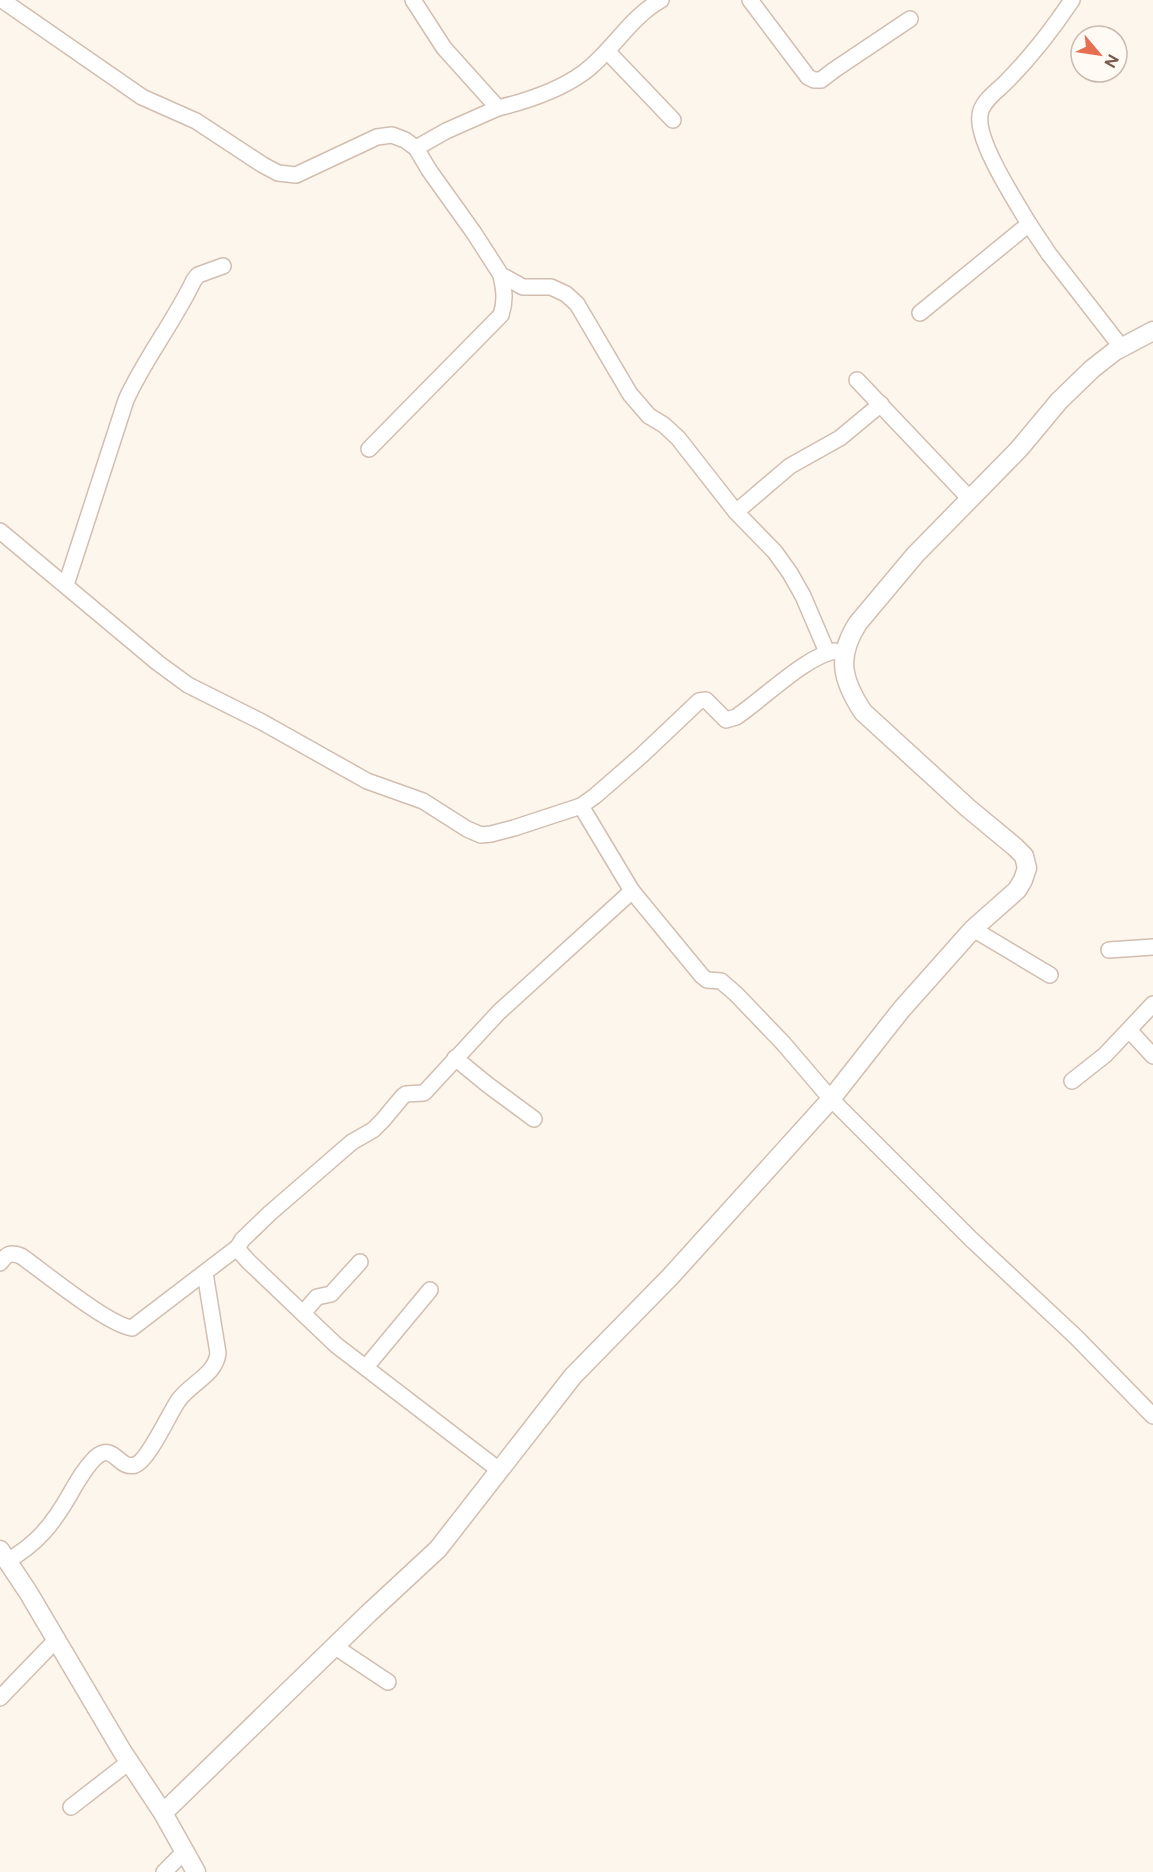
<svg xmlns="http://www.w3.org/2000/svg" width="1153" height="1872" viewBox="0 0 1153 1872" font-family="Figtree,sans-serif">
  <style>
    .lines { fill: none; stroke-linecap: round; stroke-linejoin: round }
    .minor-casing { stroke: #d1beb0; stroke-width: 18 }
    .tertiary-casing { stroke: #d1beb0; stroke-width: 21 }
    .minor { stroke: #fff; stroke-width: 15 }
    .tertiary { stroke: #fff; stroke-width: 18 }
  </style>
  <rect width="100%" height="100%" fill="#fdf6ec"/>
  <g class="lines">
    <g class="minor-casing">
      <g id="minor">
        <polyline points="2,0 142,97 196,121 263,165 278,173 296,175 377,137 392,135 405,140 416,148 429,170 474,233 501,275 523,287 551,287 566,294 577,304 630,394 649,416 664,425 678,438 736,512 775,552 790,573 803,596 827,652"/>
        <path d="M413,0L444,48L498,108C527,101 558,91 583,73C612,52 629,18 661,0"/>
        <polyline points="750,0 808,77 814,80 821,80 834,70 910,19"/>
        <polyline points="607,51 673,120"/>
        <polyline points="416,148 446,131 498,108"/>
        <path d="M1029,224C1015,200 976,141 980,115C981,102 997,91 1005,83C1031,57 1052,30 1072,0"/>
        <polyline points="920,313 1029,224 1049,254 1122,348"/>
        <polyline points="857,380 970,499"/>
        <path d="M369,449L501,315C506,300 504,290 501,275"/>
        <polyline points="736,512 790,466 840,438 881,404"/>
        <path d="M0,531L158,663L188,685L262,722L367,781L423,801L467,829L481,835L491,834L514,828L581,806L595,796L641,756L699,701L706,700L726,720L736,717C763,699 806,656 835,651"/>
        <path d="M66,585L126,400C145,358 174,322 194,280L198,275L223,266"/>
        <polyline points="581,806 632,891 702,976 707,980 721,981 736,994 783,1043 831,1099 971,1239 1076,1337 1153,1416"/>
        <polyline points="973,929 1050,975"/>
        <polyline points="1109,950 1153,947"/>
        <polyline points="1129,1030 1153,1056"/>
        <polyline points="455,1058 488,1085 534,1119"/>
        <polyline points="1072,1081 1105,1055 1153,1004"/>
        <path d="M0,1263C7,1254 10,1252 21,1256C44,1272 108,1325 132,1328L238,1247"/>
        <polyline points="303,1313 317,1297 331,1294 360,1262"/>
        <polyline points="366,1367 430,1290"/>
        <polyline points="499,1470 336,1345 248,1261 240,1252 238,1247 242,1240 270,1213 352,1142 373,1130 383,1120 403,1096 406,1094 424,1093 499,1012 632,891"/>
        <path d="M7,1561C37,1544 52,1525 69,1496C77,1482 84,1469 95,1458C114,1441 118,1470 135,1465C148,1461 169,1414 178,1401C189,1384 216,1375 218,1353L205,1273"/>
        <polyline points="334,1646 388,1682"/>
        <polyline points="0,1698 55,1641"/>
        <polyline points="71,1807 129,1762"/>
        <polyline points="164,1872 184,1852"/>
      </g>
    </g>
    <g class="tertiary-casing">
      <g id="tertiary">
        <polyline points="0,1550 28,1592 122,1751 163,1813 196,1872"/>
        <path d="M163,1813L369,1613L438,1549L573,1376L670,1277L831,1099L901,1010L973,929L1017,890L1023,880L1027,868L1024,856L1015,847L968,808L863,712C842,680 836,657 858,623L915,555L1019,449L1059,401L1092,369L1115,351L1153,331"/>
      </g>
    </g>
    <use href="#minor" class="minor"/>
    <use href="#tertiary" class="tertiary"/>
  </g>
  <g transform="translate(1099 54) rotate(119)"><circle r="28" fill="#fffaf3" stroke="#cabbb1" stroke-width="1.5"/>
  <path d="M0-4.5L10 22L0 15L-10 22Z" fill="#e76f51"/>
  <text y="-9" font-size="16" font-weight="bold" text-anchor="middle" fill="#7a5c4d">N</text>
  </g>
</svg>
